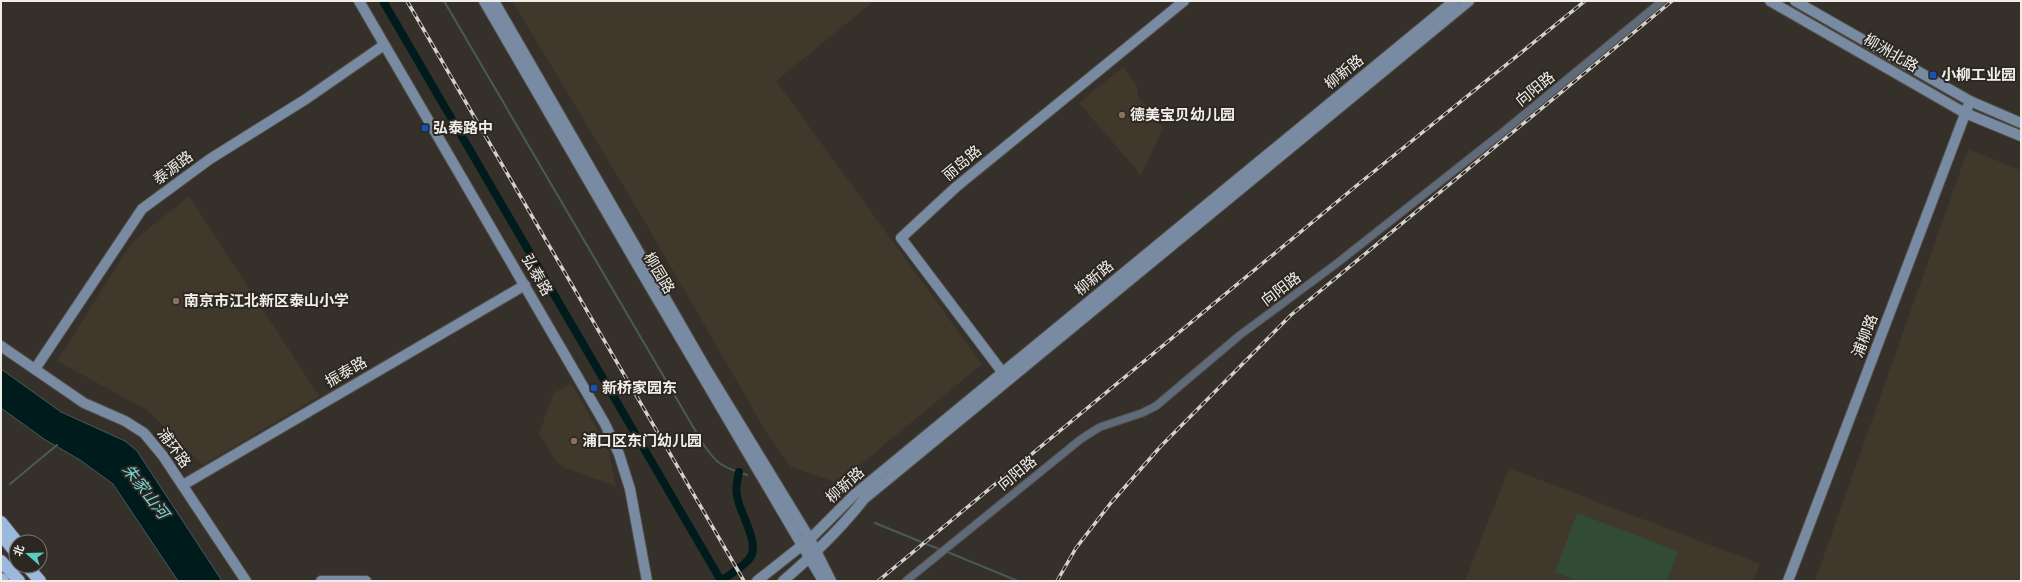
<svg xmlns="http://www.w3.org/2000/svg" width="2022" height="582" viewBox="0 0 2022 582" font-family="Signika,'Noto Sans SC',sans-serif">
  <style>
    .built { fill: #3f382b }
    .green { fill: #314b35 }
    .water { fill: #001b1b; stroke: #485a59 }
    .lines { fill: none; stroke-linecap: round; stroke-linejoin: round }
    .stream { stroke: #485a59; stroke-width: 2 }
    .canal { stroke: #001b1b; stroke-width: 8 }
    .street-casing { stroke: #534f49; stroke-width: 9 }
    .secondary-casing { stroke: #534f49; stroke-width: 12 }
    .highway-casing { stroke: #534f49; stroke-width: 14 }
    .street { stroke: #5f6b7a; stroke-width: 7 }
    .secondary { stroke: #788ba2; stroke-width: 10 }
    .highway { stroke: #9cb9dd; stroke-width: 12 }
    .rail-casing { stroke: #d4d1cc; stroke-width: 3.5 }
    .rail { stroke: #2b2721; stroke-width: 2; stroke-dasharray: 6; stroke-linecap: butt }
    .transit-dot { fill: #1a4fb4; stroke: #2b2721; stroke-width: 1.5 }
    .education-dot { fill: #8d6e63; stroke: #2b2721; stroke-width: 1.5 }
    .labels { text-anchor: middle; stroke-width: 4; stroke-linejoin: round; paint-order: stroke }
    .street-label { font-size: 15px; fill: #f1eeea; stroke: #2b2721 }
    .poi-label { font-size: 15px; font-weight: bold; fill: #f1eeea; stroke: #2b2721; text-anchor: start }
    .water-label { font-size: 16px; font-style: italic; fill: #78d7d7; stroke: #2b2721 }
  </style>
  <rect width="100%" height="100%" fill="#35312a"/>
  <g class="built">
    <polygon points="512,1 874,1 776,81 982,364 838,483 791,467 768,435 631,198"/>
    <polygon points="1123,67 1137,86 1138,96 1163,128 1141,175 1079,103"/>
    <polygon points="1968,149 2021,170 2021,581 1815,581"/>
    <polygon points="189,196 319,396 203,465 147,410 57,361 132,242"/>
    <polygon points="571,383 608,448 616,486 565,468 557,462 539,434 553,394"/>
    <polygon points="1509,468 1760,564 1754,581 1465,581"/>
  </g>
  <polygon class="green" points="1577,513 1678,551 1667,581 1578,581 1555,572"/>
  <polygon class="water" points="1,369 61,412 125,441 137,451 222,581 178,581 113,484 80,460 44,439 1,408"/>
  <g class="lines">
    <g class="stream">
      <path d="M444,1L702,442C716,464 722,467 747,475"/>
      <polyline points="10,484 57,445"/>
      <polyline points="875,523 941,550"/>
      <polyline points="945,551 1018,581"/>
    </g>
    <path class="canal" d="M383,1L720,579H724C732,573 744,566 750,558C760,545 741,514 738,500C735,490 737,482 739,472"/>
    <g class="street-casing">
      <polyline id="street" points="906,581 1081,439 1100,427 1142,413 1156,406 1240,335 1336,264 1498,136 1662,1"/>
    </g>
    <g class="secondary-casing">
      <g id="secondary">
        <polyline points="359,1 605,424 619,454 630,489 647,581"/>
        <polyline points="484,1 639,268 823,581"/>
        <polyline points="494,1 705,367 810,539 831,581"/>
        <polyline points="1770,1 1965,113 2021,136"/>
        <polyline points="1795,1 1970,101 2021,123"/>
        <polyline points="1,346 84,403 125,421 144,433 163,456 246,581"/>
        <polyline points="35,369 142,209 210,159 306,99 384,45"/>
        <polyline points="1006,377 901,238 956,187 1184,1"/>
        <polyline points="183,485 525,285"/>
        <polyline points="321,581 366,581"/>
        <polyline points="757,581 810,539 855,494 1454,1"/>
        <path d="M783,581C813,555 840,530 864,499L1469,1"/>
        <polyline points="1788,581 1970,101"/>
      </g>
    </g>
    <g class="highway-casing">
      <g id="highway">
        <polyline points="1,522 17,542"/>
        <polyline points="3,537 16,553"/>
        <polyline points="1,561 19,581"/>
        <polyline points="27,566 40,581"/>
        <polyline points="1,579 3,581"/>
      </g>
    </g>
    <use href="#street" class="street"/>
    <use href="#secondary" class="secondary"/>
    <use href="#highway" class="highway"/>
    <g class="rail-casing">
      <g id="rail">
        <polyline points="407,1 744,581"/>
        <polyline points="878,581 1361,182 1585,1"/>
        <polyline points="1057,581 1076,548 1110,504 1161,446 1291,315 1672,1"/>
      </g>
    </g>
    <use href="#rail" class="rail"/>
  </g>
  <g class="transit-dot">
    <rect x="1929" y="71" width="8" height="8" rx="2"/>
    <rect x="421" y="124" width="8" height="8" rx="2"/>
    <rect x="590" y="384" width="8" height="8" rx="2"/>
  </g>
  <g class="education-dot">
    <circle cx="1122" cy="115" r="4"/>
    <circle cx="176" cy="301" r="4"/>
    <circle cx="574" cy="441" r="4"/>
  </g>
  <g class="labels">
    <g class="street-label">
      <text transform="translate(1891 53) rotate(30)" y="5">柳洲北路</text>
      <text transform="translate(1344 72) rotate(-39)" y="5">柳新路</text>
      <text transform="translate(1535 89) rotate(-39)" y="5">向阳路</text>
      <text transform="translate(962 163) rotate(-40)" y="5">丽岛路</text>
      <text transform="translate(173 168) rotate(-37)" y="5">泰源路</text>
      <text transform="translate(659 273) rotate(59)" y="5">柳园路</text>
      <text transform="translate(537 275) rotate(60)" y="5">弘泰路</text>
      <text transform="translate(1094 278) rotate(-40)" y="5">柳新路</text>
      <text transform="translate(1281 289) rotate(-37)" y="5">向阳路</text>
      <text transform="translate(1865 336) rotate(-69)" y="5">浦柳路</text>
      <text transform="translate(346 372) rotate(-30)" y="5">振泰路</text>
      <text transform="translate(174 448) rotate(54)" y="5">浦环路</text>
      <text transform="translate(1017 473) rotate(-39)" y="5">向阳路</text>
      <text transform="translate(845 485) rotate(-42)" y="5">柳新路</text>
    </g>
    <g class="poi-label">
      <text x="1941" y="80">小柳工业园</text>
      <text x="1130" y="120">德美宝贝幼儿园</text>
      <text x="433" y="133">弘泰路中</text>
      <text x="184" y="306">南京市江北新区泰山小学</text>
      <text x="602" y="393">新桥家园东</text>
      <text x="582" y="446">浦口区东门幼儿园</text>
    </g>
    <g class="water-label">
      <text transform="translate(146 491) rotate(52)" y="6">朱家山河</text>
    </g>
  </g>
  <rect width="2022" height="582" fill="none" stroke="#f1eeea" stroke-width="4"/>
  <g transform="translate(28 554) rotate(290)"><circle r="19" fill="#2b2721" stroke="#7a7771"/>
  <path d="M0-3L7 15L0 10L-7 15Z" fill="#59cebf"/>
  <text y="-6" font-size="11" font-weight="bold" text-anchor="middle" fill="#f1eeea">北</text>
  </g>
</svg>
